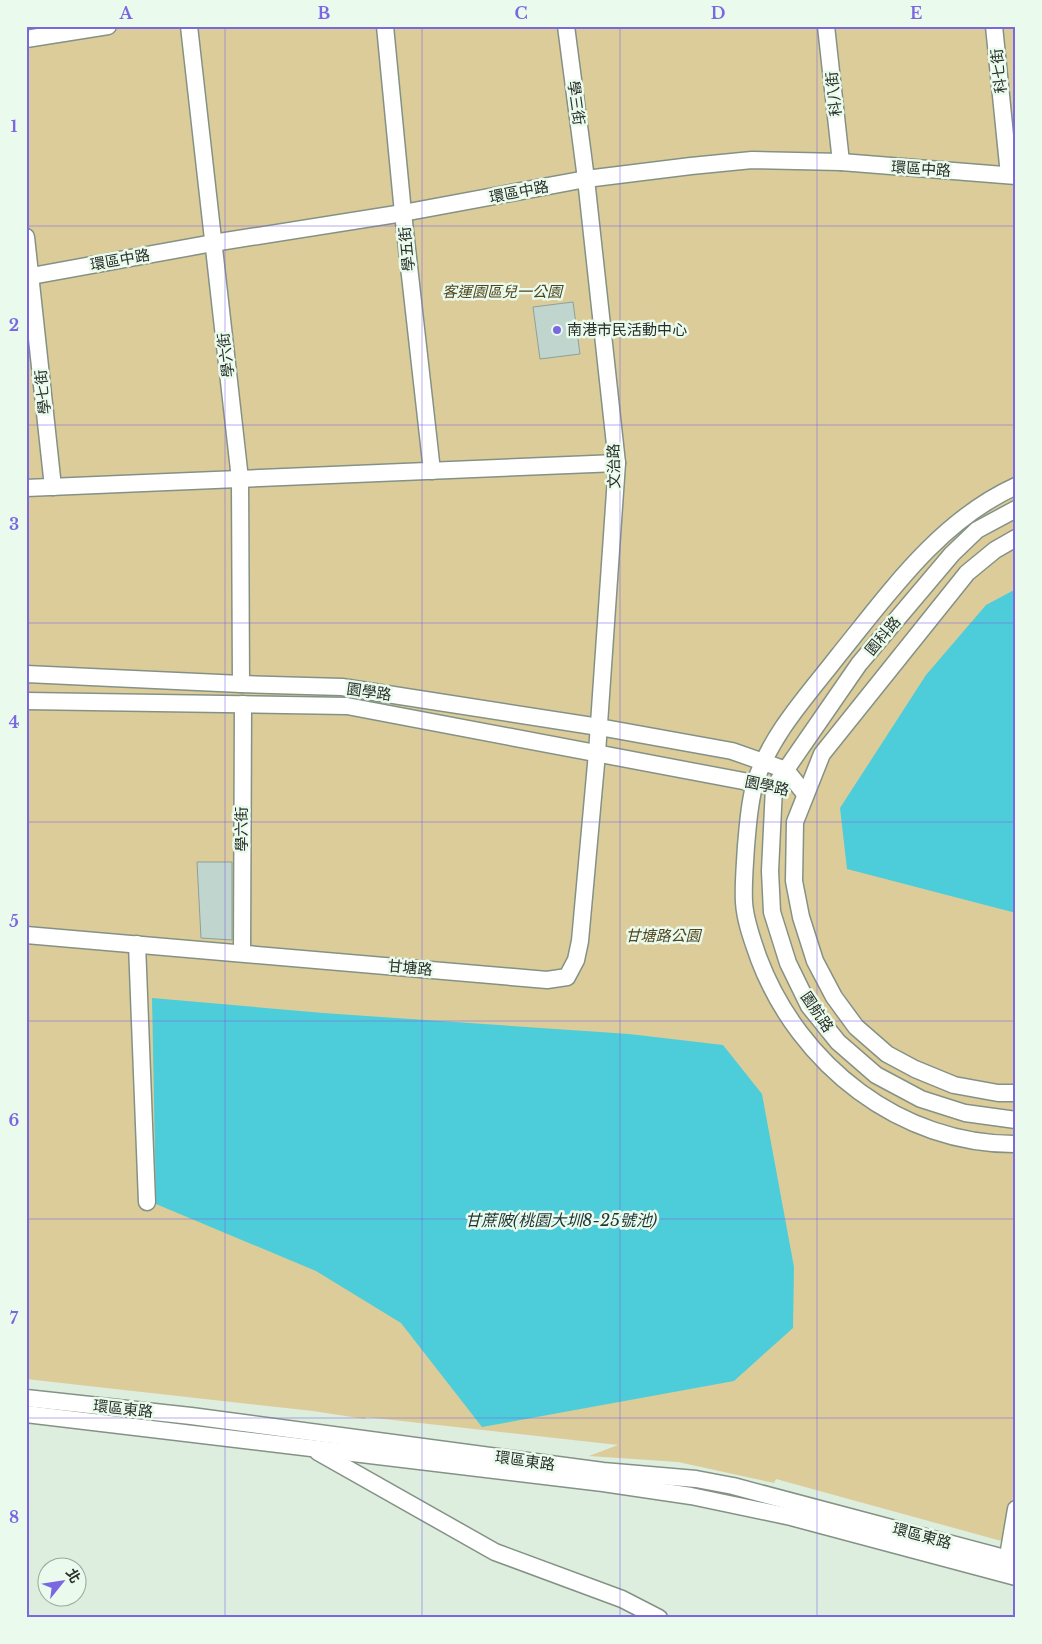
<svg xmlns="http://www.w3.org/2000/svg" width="1042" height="1644" viewBox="0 0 1042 1644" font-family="'Libre Baskerville','Noto Sans TC',serif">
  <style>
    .green { fill: #dccc9a }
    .water { fill: #4ccdd9 }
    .building { fill: #bfd5ce; stroke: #8ca19b }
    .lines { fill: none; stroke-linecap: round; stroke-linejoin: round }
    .minor-casing { stroke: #849285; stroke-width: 19 }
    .minor { stroke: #fff; stroke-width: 16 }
    .grid { fill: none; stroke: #7c67e2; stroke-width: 1; stroke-opacity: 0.55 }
    .poi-dot { fill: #7c67e2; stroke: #eafaec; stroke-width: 2 }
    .labels { text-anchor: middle; stroke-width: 5; stroke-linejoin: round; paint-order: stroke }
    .street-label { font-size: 15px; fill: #282e29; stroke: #eafaec }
    .park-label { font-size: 15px; font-style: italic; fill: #51451f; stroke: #eafaec }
    .poi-label { font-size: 15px; fill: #282e29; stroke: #eafaec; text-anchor: start }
    .water-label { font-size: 16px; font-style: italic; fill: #1d3335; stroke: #eafaec }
    .neatline { fill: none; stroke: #7c67e2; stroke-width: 2 }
    .grid-label { font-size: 16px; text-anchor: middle; font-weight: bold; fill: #7c67e2 }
  </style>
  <rect width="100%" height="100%" fill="#ddedde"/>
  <polygon class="green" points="26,26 1016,26 1016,1545 776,1479 774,1483 678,1462 589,1456 618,1445 366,1417 365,1419 313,1411 26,1379"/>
  <g class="water">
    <polygon points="1016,589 1016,913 847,869 840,808 926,675 986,605"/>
    <polygon points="152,998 323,1013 629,1034 723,1045 762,1094 794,1267 793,1328 734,1381 482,1427 401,1323 316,1271 156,1204"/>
  </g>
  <g class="building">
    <polygon points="573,302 580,354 540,359 533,307"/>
    <polygon points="197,862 232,862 232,940 201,938"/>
  </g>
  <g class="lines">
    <g class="minor-casing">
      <g id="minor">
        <polyline points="189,26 240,479 241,684"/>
        <polyline points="385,26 403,213 432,471"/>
        <polyline points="826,26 841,162"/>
        <polyline points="994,26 1009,175"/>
        <polyline points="26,39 108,26"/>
        <polyline points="26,237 53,487"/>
        <polyline points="26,277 213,243 403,213 586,179 691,166 752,160 841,162 1016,176"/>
        <path d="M1016,486C939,521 889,593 838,656C807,696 771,734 755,783C749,803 748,825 746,846C745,864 743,884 744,902C745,921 753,942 759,959C799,1065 901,1145 1016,1144"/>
        <polyline points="26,488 617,463"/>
        <polyline points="1016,509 977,530 952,554 859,664 774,787 770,871 772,912 788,963 809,1006 838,1042 876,1075 921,1099 965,1113 1016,1120"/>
        <polyline points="1016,538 995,550 967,573 822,754 795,822 794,881 801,917 815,961 834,997 856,1027 887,1054 915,1069 954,1085 998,1093 1016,1093"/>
        <polyline points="26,674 241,684 342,687 599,727 732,751 786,770 805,794"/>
        <polyline points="26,701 347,706 764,785"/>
        <polyline points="26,935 547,980 567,977 576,960 580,941 597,753 617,463 586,179 566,26"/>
        <polyline points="137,944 147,1202"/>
        <polyline points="242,953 243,704"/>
        <polyline points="26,1398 191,1416 603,1471 696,1479 733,1486 1016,1561"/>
        <polyline points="26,1414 603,1483 691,1496 791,1517 1016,1577"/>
        <polyline points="318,1452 495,1552 622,1599 659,1618"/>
        <polyline points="1006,1568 1016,1509"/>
      </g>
    </g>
    <use href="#minor" class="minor"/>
  </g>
  <path class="grid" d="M225,26V1618M422,26V1618M620,26V1618M817,26V1618M26,226H1016M26,425H1016M26,623H1016M26,822H1016M26,1021H1016M26,1219H1016M26,1418H1016"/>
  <circle class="poi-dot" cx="557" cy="330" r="5"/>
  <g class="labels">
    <g class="street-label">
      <text transform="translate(999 71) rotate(-96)" y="5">科七街</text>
      <text transform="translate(834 94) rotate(-96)" y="5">科八街</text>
      <text transform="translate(576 103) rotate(82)" y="5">學三街</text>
      <text transform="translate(921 169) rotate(4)" y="5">環區中路</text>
      <text transform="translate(519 192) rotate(-11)" y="5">環區中路</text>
      <text transform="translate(407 249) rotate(-96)" y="5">學五街</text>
      <text transform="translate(120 260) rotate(-10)" y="5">環區中路</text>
      <text transform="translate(226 355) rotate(-97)" y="5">學六街</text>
      <text transform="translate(43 392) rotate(-96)" y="5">學七街</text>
      <text transform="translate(614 466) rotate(-91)" y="5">文治路</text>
      <text transform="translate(883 636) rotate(-50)" y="5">園科路</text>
      <text transform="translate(369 692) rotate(8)" y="5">園學路</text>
      <text transform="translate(767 786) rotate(12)" y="5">園學路</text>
      <text transform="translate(242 829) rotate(-90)" y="5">學六街</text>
      <text transform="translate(410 968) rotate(5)" y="5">甘塘路</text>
      <text transform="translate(817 1012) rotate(56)" y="5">園航路</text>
      <text transform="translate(123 1409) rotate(6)" y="5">環區東路</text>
      <text transform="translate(525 1461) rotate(8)" y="5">環區東路</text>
      <text transform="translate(922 1536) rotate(15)" y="5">環區東路</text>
    </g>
    <g class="park-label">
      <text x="502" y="297">客運園區兒一公園</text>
      <text x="663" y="941">甘塘路公園</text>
    </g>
    <g class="poi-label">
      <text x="567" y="335">南港市民活動中心</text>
    </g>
    <g class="water-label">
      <text x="561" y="1226">甘蔗陂(桃園大圳8-25號池)</text>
    </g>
  </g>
  <rect width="1042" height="1644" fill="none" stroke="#eafaec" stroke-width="55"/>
  <g transform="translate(62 1582) rotate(60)"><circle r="24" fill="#eafaec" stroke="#9ca89e"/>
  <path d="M0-4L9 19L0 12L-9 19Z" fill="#7c67e2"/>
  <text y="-8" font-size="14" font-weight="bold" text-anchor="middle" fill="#282e29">北</text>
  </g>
  <rect x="28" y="28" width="986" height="1588" class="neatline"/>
  <g class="grid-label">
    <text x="126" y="19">A</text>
    <text x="324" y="19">B</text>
    <text x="521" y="19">C</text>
    <text x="718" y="19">D</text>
    <text x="916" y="19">E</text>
    <text x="14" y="132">1</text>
    <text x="14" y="331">2</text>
    <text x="14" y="530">3</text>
    <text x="14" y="728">4</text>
    <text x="14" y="927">5</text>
    <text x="14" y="1126">6</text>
    <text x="14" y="1324">7</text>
    <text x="14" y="1523">8</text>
  </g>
</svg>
